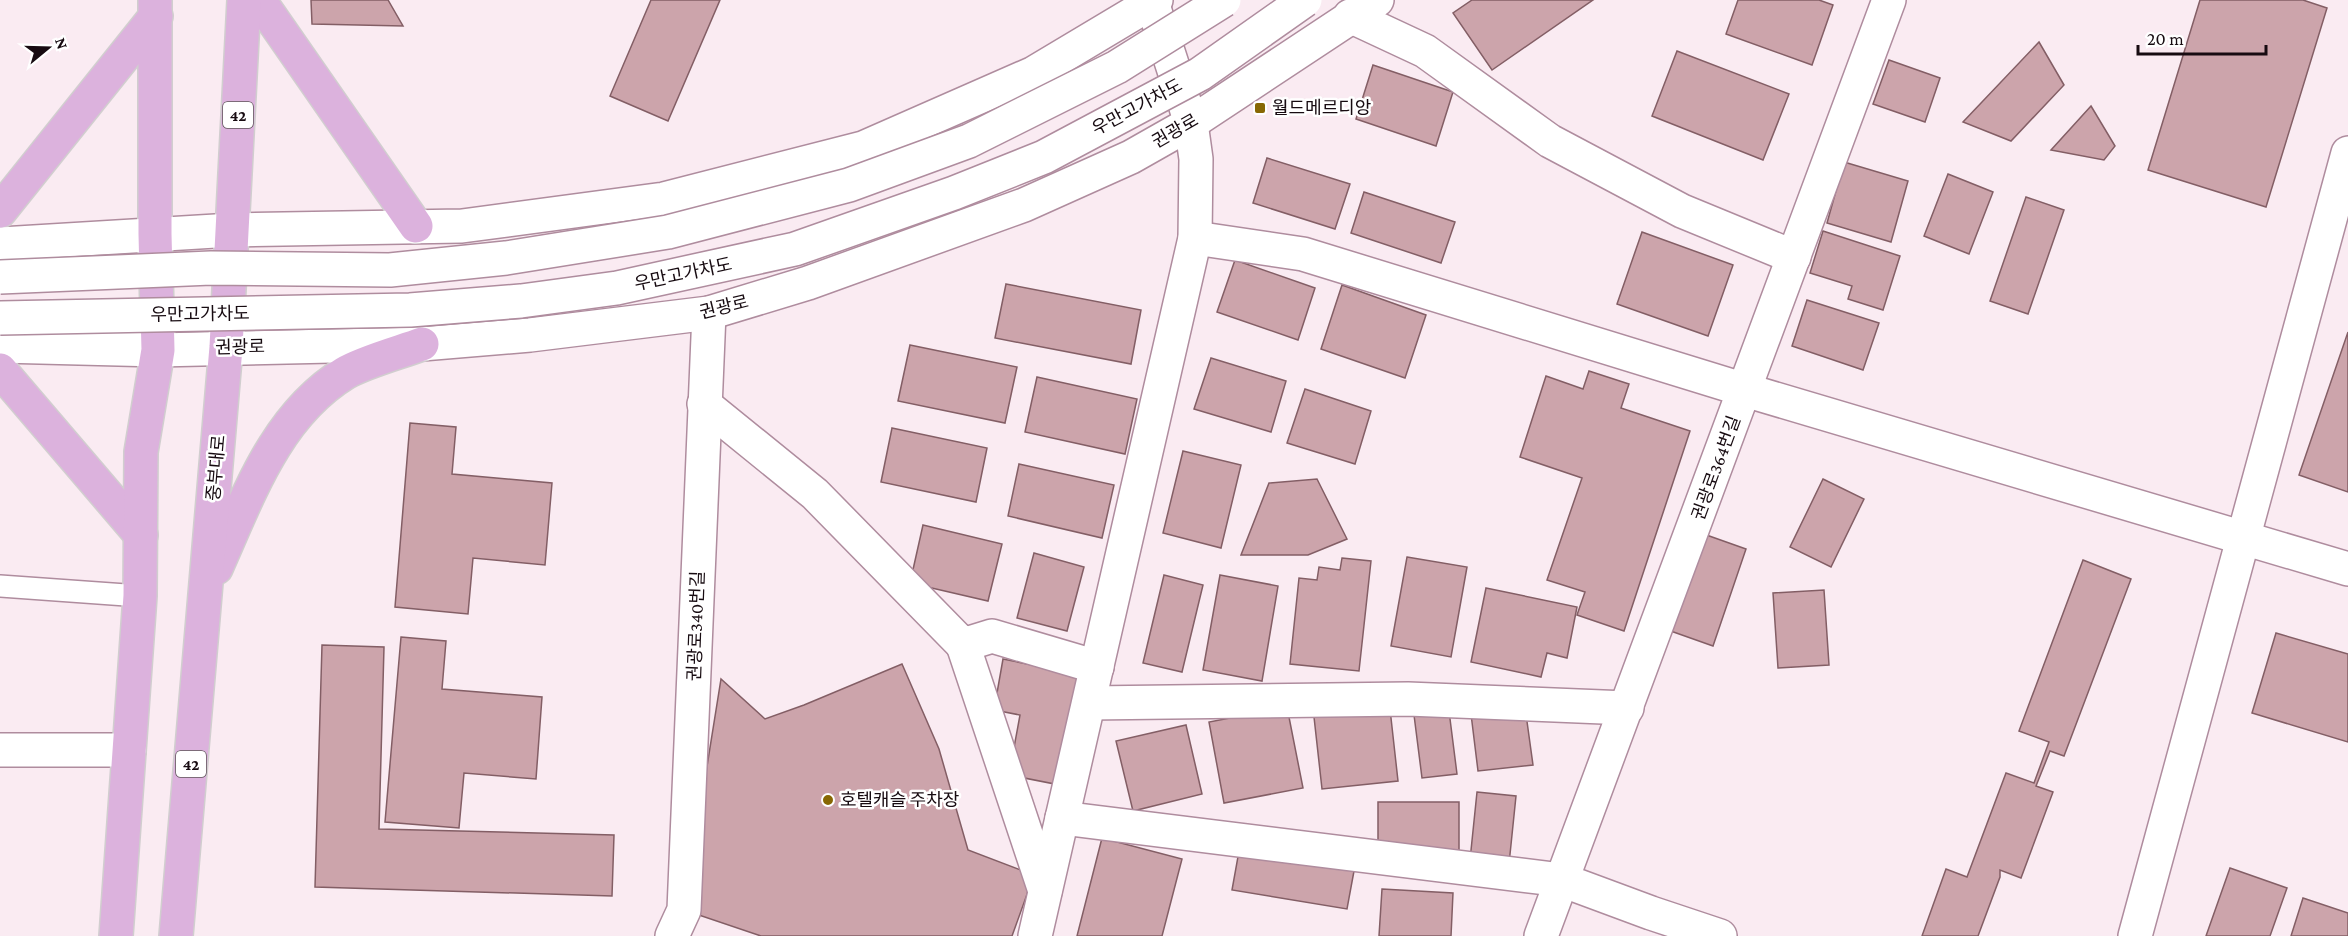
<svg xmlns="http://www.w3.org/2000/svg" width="2348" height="936" viewBox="0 0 2348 936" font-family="'Crimson Pro','Noto Sans KR',serif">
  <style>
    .building { fill: #cca4ab; stroke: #835e65; stroke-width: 1.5 }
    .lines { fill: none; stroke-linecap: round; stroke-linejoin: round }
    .service-casing { stroke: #af8c9e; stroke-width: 24 }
    .minor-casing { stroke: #af8c9e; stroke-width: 36 }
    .tertiary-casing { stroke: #af8c9e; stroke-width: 36 }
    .primary-casing { stroke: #d1cecf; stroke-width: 36 }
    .service { stroke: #fff; stroke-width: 21 }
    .minor { stroke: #fff; stroke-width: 33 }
    .tertiary { stroke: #fff; stroke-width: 33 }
    .primary { stroke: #dcb2dd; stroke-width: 33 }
    .tertiary-bridge-casing { stroke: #af8c9e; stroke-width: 36; stroke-linecap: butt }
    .tertiary-bridge { stroke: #fff; stroke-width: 33 }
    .poi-dot { fill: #876703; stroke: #fff; stroke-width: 2 }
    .labels { text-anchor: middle; stroke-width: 5; stroke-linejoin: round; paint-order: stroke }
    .shield { fill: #fff; stroke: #5d5458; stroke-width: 1.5 }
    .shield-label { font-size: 16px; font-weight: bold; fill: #170b11 }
    .street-label { font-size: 18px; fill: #170b11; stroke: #fff }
    .poi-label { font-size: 18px; fill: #170b11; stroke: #fff; text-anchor: start }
  </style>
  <rect width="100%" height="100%" fill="#faebf2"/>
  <g class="building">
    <polygon points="311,0 388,0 403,26 312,24"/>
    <polygon points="651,0 720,0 668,121 610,96"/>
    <polygon points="1472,0 1593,0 1492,70 1453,13"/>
    <polygon points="1738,0 1819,0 1833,5 1812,65 1726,34"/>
    <polygon points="2200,0 2303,0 2327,8 2266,207 2148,170"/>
    <polygon points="2039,42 2064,85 2011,141 1963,122"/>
    <polygon points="1677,51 1789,94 1763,160 1652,116"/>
    <polygon points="1889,60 1940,78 1925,122 1873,104"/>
    <polygon points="1373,65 1453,92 1436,146 1356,119"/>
    <polygon points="2091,106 2115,146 2104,160 2051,150"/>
    <polygon points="1267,158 1350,184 1335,229 1253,203"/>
    <polygon points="1844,162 1908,181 1891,242 1827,223"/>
    <polygon points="1948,174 1993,192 1969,254 1924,236"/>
    <polygon points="1364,192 1455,222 1441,263 1351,233"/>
    <polygon points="2026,197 2064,210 2028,314 1990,301"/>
    <polygon points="1823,231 1900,256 1883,310 1848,299 1852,286 1810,273"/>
    <polygon points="1642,232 1733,265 1708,336 1617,304"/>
    <polygon points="1235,260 1315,288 1298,340 1217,312"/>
    <polygon points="1006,284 1141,310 1131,364 995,338"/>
    <polygon points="1342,285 1426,315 1405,378 1321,349"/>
    <polygon points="1807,300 1879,323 1863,370 1792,346"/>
    <polygon points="2348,332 2348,492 2299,475"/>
    <polygon points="910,345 1017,367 1005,423 898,401"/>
    <polygon points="1211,358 1286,381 1271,432 1194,409"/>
    <polygon points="1589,371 1629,384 1621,408 1690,431 1624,631 1577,615 1585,592 1547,580 1582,478 1520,457 1546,376 1583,389"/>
    <polygon points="1037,377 1137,399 1125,454 1025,432"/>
    <polygon points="1305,389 1371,411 1355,464 1287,443"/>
    <polygon points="410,423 456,427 452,474 552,483 545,565 473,558 468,614 395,607"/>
    <polygon points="892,428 987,448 976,502 881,482"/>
    <polygon points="1183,451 1241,465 1221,548 1163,533"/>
    <polygon points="1019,464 1114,485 1102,538 1008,516"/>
    <polygon points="1317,479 1347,539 1308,555 1241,555 1269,483"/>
    <polygon points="1823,479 1864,499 1831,567 1790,547"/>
    <polygon points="923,525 1002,544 988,601 910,583"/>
    <polygon points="1698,532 1746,549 1713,646 1665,629"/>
    <polygon points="1034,553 1084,567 1067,631 1017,618"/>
    <polygon points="1407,557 1467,567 1451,657 1391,646"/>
    <polygon points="1342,558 1371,561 1359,671 1290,664 1299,578 1317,580 1319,567 1340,570"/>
    <polygon points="2083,560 2131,579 2064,756 2050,751 2036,786 2053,792 2021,878 2000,870 2000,877 1978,936 1922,936 1946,869 1967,877 2006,773 2034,783 2049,742 2019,731"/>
    <polygon points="1164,575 1203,585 1182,672 1143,663"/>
    <polygon points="1220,575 1278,586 1262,681 1203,670"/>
    <polygon points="1486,588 1577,607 1567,658 1547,653 1541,677 1471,662"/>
    <polygon points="1824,590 1829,665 1778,668 1773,593"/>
    <polygon points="2276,633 2348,654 2348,742 2252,713"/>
    <polygon points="401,637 446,641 442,689 542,697 536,779 464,773 459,828 385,822"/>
    <polygon points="322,645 384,647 379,829 614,835 612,896 315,887"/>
    <polygon points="1003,659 1086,676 1065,786 1009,775 1020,715 994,710"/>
    <polygon points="902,664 939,749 968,850 1034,875 1012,936 761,936 684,910 721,679 765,719 804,705"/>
    <polygon points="1389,700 1398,781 1322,789 1313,708"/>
    <polygon points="1287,707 1303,788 1224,803 1209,722"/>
    <polygon points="1525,707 1533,765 1478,771 1471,714"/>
    <polygon points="1449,711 1457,774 1422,778 1414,715"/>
    <polygon points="1186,725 1202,794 1133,811 1116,741"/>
    <polygon points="1477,792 1516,796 1509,864 1470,860"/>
    <polygon points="1378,802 1459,802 1459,852 1378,851"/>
    <polygon points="1102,838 1182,859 1162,936 1077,936"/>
    <polygon points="1239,851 1354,871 1347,909 1232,890"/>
    <polygon points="2230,868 2287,888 2270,936 2206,936"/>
    <polygon points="1382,889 1453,893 1451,936 1379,936"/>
    <polygon points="2303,898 2348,913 2348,936 2291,936"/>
  </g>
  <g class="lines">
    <g class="service-casing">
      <polyline id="service" points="0,586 140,596"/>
    </g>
    <g class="minor-casing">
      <g id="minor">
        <polyline points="1350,16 1425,51 1550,141 1682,211 1794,257"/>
        <polyline points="1195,238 1303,254 1745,390 2348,569"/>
        <polyline points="704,404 815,494 963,645 992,636 1097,667"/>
        <polyline points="963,645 1045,891"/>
        <polyline points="1089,703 1408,699 1627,708"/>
        <polyline points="0,750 129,750"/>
        <polyline points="1062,818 1562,880 1651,913 1720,936"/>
        <polyline points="672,936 684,910 709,313"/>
        <polyline points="1035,936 1195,238 1196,159 1191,123 1152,2"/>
        <polyline points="1541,936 1889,0"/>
        <polyline points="2135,936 2348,153"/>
      </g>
    </g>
    <g class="tertiary-casing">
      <g id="tertiary">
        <polyline points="0,244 232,230 462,226 664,199 863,148 1034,73 1156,0"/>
        <polyline points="0,346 158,350 422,344 530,335 709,313 808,283 1024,205 1131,157 1191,123 1377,0"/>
      </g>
    </g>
    <g class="primary-casing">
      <g id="primary">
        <polyline points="259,0 416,226"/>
        <polyline points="0,211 156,16"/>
        <polyline points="0,370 141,535"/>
        <path d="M216,568C248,497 275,416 345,373C363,362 400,352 422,344"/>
        <polyline points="116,936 140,596 141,452 158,350 155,234 155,0"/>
        <polyline points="176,936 226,347 244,0"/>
      </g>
    </g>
    <use href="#service" class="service"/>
    <use href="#minor" class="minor"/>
    <use href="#tertiary" class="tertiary"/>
    <use href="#primary" class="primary"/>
    <g class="tertiary-bridge-casing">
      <g id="tertiary-bridge">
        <polyline points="0,277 211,268 390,270 506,258 668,232 849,185 969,141 1117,67 1224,0"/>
        <polyline points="0,318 410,310 521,301 617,288 795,249 954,193 1044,157 1200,74 1305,0"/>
      </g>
    </g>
    <use href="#tertiary-bridge" class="tertiary-bridge"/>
  </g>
  <g class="poi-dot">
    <rect x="1254" y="102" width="12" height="12" rx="3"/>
    <circle cx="828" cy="800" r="6"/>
  </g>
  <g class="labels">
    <g class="shield">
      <rect x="223" y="102" width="30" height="26" rx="4.5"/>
      <rect x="176" y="751" width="30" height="26" rx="4.5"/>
    </g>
    <g class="shield-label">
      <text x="238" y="121">42</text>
      <text x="191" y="770">42</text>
    </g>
    <g class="street-label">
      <text transform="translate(1137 107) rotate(-28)" y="6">우만고가차도</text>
      <text transform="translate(1175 131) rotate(-30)" y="6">권광로</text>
      <text transform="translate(683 274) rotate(-12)" y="6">우만고가차도</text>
      <text transform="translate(724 307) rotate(-14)" y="6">권광로</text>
      <text transform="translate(200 314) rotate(-1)" y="6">우만고가차도</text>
      <text transform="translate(240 347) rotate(-1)" y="6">권광로</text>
      <text transform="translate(216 468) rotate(-85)" y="6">중부대로</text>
      <text transform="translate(1716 468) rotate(-70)" y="6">권광로364번길</text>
      <text transform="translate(696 626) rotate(-88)" y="6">권광로340번길</text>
    </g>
    <g class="poi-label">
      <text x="1272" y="114">월드메르디앙</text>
      <text x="840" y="806">호텔캐슬 주차장</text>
    </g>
  </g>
  <g transform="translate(48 48) rotate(71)" stroke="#ffffff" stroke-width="4.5" paint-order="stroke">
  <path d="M0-4.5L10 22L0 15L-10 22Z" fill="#170b11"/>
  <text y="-9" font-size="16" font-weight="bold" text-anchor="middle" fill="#170b11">N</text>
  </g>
  <path d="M2138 45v9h128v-9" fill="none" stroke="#170b11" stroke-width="3"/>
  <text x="2147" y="45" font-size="18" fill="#170b11" stroke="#ffffff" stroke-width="4.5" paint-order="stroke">20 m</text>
</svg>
